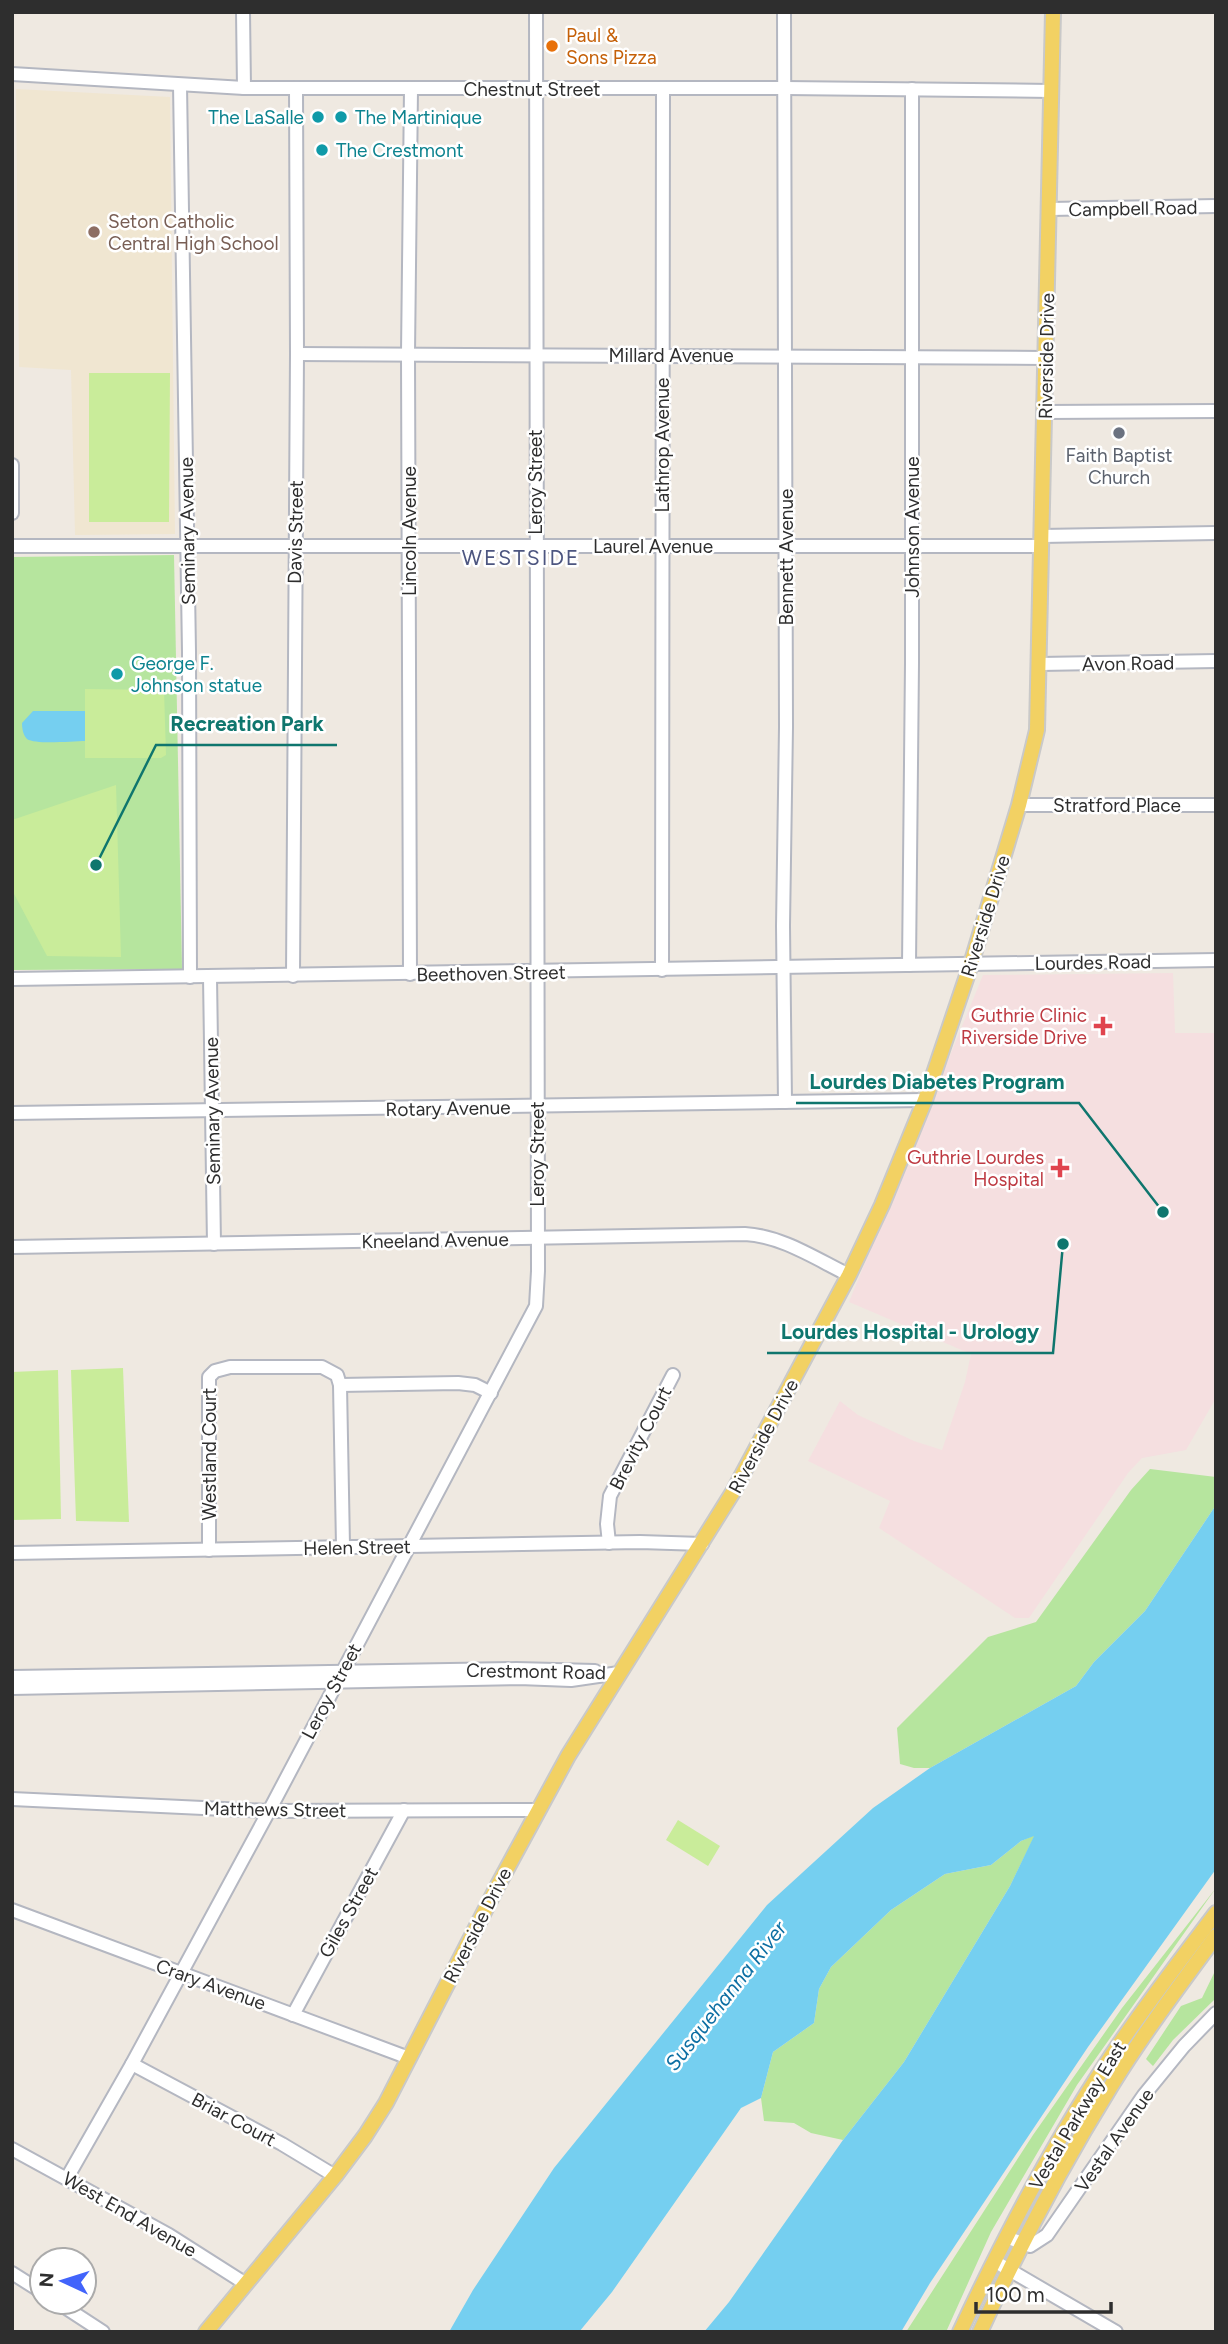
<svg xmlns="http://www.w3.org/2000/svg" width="1228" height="2344" viewBox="0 0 1228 2344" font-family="Figtree,sans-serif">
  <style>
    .education { fill: #f0e6d1 }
    .medical { fill: #f5dfe0 }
    .green { fill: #b6e59e }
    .pitch { fill: #c9ec9a }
    .water { fill: #75cff0 }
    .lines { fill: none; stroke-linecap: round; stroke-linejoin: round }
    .minor-casing { stroke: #b4b7c1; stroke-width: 16 }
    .major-casing { stroke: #c9c9c9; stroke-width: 18 }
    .minor { stroke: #fff; stroke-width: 12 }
    .major { stroke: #f2d163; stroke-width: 14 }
    .food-dot { fill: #e8710a; stroke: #fff; stroke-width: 2.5 }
    .culture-dot { fill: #0f9aa8; stroke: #fff; stroke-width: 2.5 }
    .education-dot { fill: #8d6e63; stroke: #fff; stroke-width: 2.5 }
    .worship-dot { fill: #6b7280; stroke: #fff; stroke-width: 2.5 }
    .health-dot { fill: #e0444e; stroke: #fff; stroke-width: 2.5 }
    .labels { text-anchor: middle; stroke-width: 5; stroke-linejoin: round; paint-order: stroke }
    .food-label { font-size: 19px; fill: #c56008; stroke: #fff; text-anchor: start }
    .street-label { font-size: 19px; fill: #2e2e2e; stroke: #fff }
    .culture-label { font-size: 19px; fill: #0d838f; stroke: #fff; text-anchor: start }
    .education-label { font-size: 19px; fill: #785e54; stroke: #fff; text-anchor: start }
    .worship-label { font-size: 19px; fill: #5b616d; stroke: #fff }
    .health-label { font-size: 19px; fill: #be3a42; stroke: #fff; text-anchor: end }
    .neighbourhood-label { font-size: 21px; letter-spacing: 2px; fill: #4d5680; stroke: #fff }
    .water-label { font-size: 21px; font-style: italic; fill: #0d6fa3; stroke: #fff }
    .leader { fill: none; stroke: #0f766e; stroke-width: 2.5 }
    .callout-dot { fill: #0f766e; stroke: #fff; stroke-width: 2.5 }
    .callout-label { font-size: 21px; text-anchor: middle; font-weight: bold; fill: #0f766e; stroke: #fff; stroke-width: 5; stroke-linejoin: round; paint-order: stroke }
  </style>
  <rect width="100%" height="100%" fill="#efe9e1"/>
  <polygon class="education" points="16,89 170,97 175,534 75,535 71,370 19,367"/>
  <polygon class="medical" points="1173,973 1175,1033 1216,1033 1216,1398 1186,1450 1142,1458 1128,1473 1029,1618 1015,1618 879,1528 890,1501 808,1461 840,1401 858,1415 914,1441 942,1450 965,1382 971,1354 849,1302 983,975"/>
  <g class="green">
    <polygon points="174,555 182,969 12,970 12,557"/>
    <polygon points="1150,1469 1216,1477 1216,1505 1145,1611 1094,1662 1076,1686 930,1768 914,1768 900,1764 897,1728 988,1637 1036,1622 1131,1490"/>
    <polygon points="1035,1835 1010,1886 904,2062 843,2140 811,2133 794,2123 764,2121 761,2098 773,2052 814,2023 819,1989 831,1967 891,1910 945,1874 991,1865 1021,1841"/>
    <polygon points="1216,1888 1077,2085 991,2232 946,2332 906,2332 1033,2135 1122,2008"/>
    <polygon points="1216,1969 1216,1996 1214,2000 1173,2040 1153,2066 1146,2059 1181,2006 1202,1998"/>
  </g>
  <g class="pitch">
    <polygon points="89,373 170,373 169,522 89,522"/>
    <polygon points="85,689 164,690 166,755 161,758 85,758"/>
    <polygon points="116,785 121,957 47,956 12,890 12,820"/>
    <polygon points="123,1368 129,1522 76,1521 71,1370"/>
    <polygon points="58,1370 61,1519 12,1520 12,1372"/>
    <polygon points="678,1820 720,1846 708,1866 666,1840"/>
  </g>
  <g class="water">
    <path d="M33,711H85V741C73,741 36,745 27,739C23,735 22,728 22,723Z"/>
    <polygon points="1216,1505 1216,1869 1088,2047 930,2283 901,2332 704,2332 729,2302 843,2140 904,2062 1010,1886 1034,1836 1021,1841 991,1865 945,1874 891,1910 831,1967 819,1989 814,2023 773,2052 761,2098 741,2108 612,2292 579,2332 449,2332 473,2290 554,2168 767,1905 873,1808 930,1768 1076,1686 1094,1662 1145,1611"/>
  </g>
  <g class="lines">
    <g class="minor-casing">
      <g id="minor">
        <polyline points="243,12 244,88"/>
        <polyline points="784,12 786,727 783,926 785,1102"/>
        <polyline points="12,74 244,88 785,88 1052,91"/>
        <polyline points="180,85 189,652 190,977"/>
        <polyline points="1050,209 1216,206"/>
        <polyline points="297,354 1045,358"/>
        <polyline points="1045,412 1216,411"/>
        <polyline points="12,465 12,513"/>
        <polyline points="1042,536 1216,533"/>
        <polyline points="12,546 1042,546"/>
        <polyline points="1040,664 1216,661"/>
        <polyline points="1019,805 1216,805"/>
        <polyline points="909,965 912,663 912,89"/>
        <polyline points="662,970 663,88"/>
        <polyline points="410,974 408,354 411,89"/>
        <polyline points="293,976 297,354 296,88"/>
        <polyline points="210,977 214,1244"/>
        <polyline points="12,979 1216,960"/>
        <polyline points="12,1113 925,1100"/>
        <path d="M12,1247L745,1234C782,1236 816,1259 849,1275"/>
        <polyline points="340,1385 458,1383 475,1385 491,1393"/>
        <polyline points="609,1543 607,1524 610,1496 673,1375"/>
        <polyline points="209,1550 209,1377 215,1371 230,1367 322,1367 337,1375 340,1385 343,1546"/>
        <polyline points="12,1553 640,1542 702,1544"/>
        <polyline points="12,1677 516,1669 595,1671"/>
        <polyline points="12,1688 519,1678 571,1680 619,1673"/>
        <polyline points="12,1799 269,1811 538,1810"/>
        <polyline points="12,1910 409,2058"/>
        <polyline points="293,2015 404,1810"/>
        <polyline points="132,2064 282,2144 335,2176"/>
        <polyline points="12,2149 169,2235 246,2284"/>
        <polyline points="67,2178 132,2064 269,1811 536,1306 538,1271 536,12"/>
        <polyline points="1006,2237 1030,2246 1047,2235 1144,2095 1184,2046 1216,2013"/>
        <polyline points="994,2261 1116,2332"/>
        <polyline points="12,2273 42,2292"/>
        <polyline points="57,2302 103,2332"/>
      </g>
    </g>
    <g class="major-casing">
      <g id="major">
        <polyline points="206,2332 335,2176 365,2136 386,2103 498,1885 568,1756 733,1492 849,1275 882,1205 925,1100 971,964 1019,805 1037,730 1053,12"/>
        <path d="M960,2332C1003,2240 1050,2149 1106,2064C1140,2012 1178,1963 1216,1913"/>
        <path d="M980,2332C1019,2247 1062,2165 1111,2086C1143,2034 1180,1985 1216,1936"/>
      </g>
    </g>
    <use href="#minor" class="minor"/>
    <use href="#major" class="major"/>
  </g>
  <circle class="food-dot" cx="552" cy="46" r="7"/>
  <g class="culture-dot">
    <circle cx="318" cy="117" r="7"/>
    <circle cx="341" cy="117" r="7"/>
    <circle cx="322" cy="150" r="7"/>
    <circle cx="117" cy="674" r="7"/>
  </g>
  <circle class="education-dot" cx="94" cy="232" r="7"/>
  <circle class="worship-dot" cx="1119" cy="433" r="7"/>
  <g class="health-dot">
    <path d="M1099.5 1015.5h7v7h7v7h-7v7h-7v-7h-7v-7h7z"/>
    <path d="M1056.5 1157.5h7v7h7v7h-7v7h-7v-7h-7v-7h7z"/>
  </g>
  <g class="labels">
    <g class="food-label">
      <text x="566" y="42">Paul &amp;<tspan x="566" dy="22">Sons Pizza</tspan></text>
    </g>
    <g class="street-label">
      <text x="532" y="96">Chestnut Street</text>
      <text transform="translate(1133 208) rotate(-1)" y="7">Campbell Road</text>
      <text x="671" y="362">Millard Avenue</text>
      <text transform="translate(1046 356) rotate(-89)" y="7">Riverside Drive</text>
      <text transform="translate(662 445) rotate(-90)" y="7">Lathrop Avenue</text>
      <text transform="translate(535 482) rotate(-90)" y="7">Leroy Street</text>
      <text transform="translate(912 527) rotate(-90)" y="7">Johnson Avenue</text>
      <text transform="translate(187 531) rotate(-91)" y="7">Seminary Avenue</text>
      <text transform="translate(409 531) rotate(-90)" y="7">Lincoln Avenue</text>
      <text transform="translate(295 532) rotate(-89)" y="7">Davis Street</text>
      <text x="653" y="553">Laurel Avenue</text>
      <text transform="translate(786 557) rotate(-90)" y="7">Bennett Avenue</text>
      <text transform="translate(1128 663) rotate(-1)" y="7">Avon Road</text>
      <text x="1117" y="812">Stratford Place</text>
      <text transform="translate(985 916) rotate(-73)" y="7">Riverside Drive</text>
      <text transform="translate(1093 962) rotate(-1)" y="7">Lourdes Road</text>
      <text transform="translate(491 973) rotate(-1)" y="7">Beethoven Street</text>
      <text transform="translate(448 1108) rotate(-1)" y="7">Rotary Avenue</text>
      <text transform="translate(212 1111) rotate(-91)" y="7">Seminary Avenue</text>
      <text transform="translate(537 1154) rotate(-90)" y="7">Leroy Street</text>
      <text transform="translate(435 1240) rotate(-1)" y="7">Kneeland Avenue</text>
      <text transform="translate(763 1436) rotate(-62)" y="7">Riverside Drive</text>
      <text transform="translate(640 1438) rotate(-63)" y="7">Brevity Court</text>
      <text transform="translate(209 1454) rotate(-90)" y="7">Westland Court</text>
      <text transform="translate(357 1547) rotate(-1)" y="7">Helen Street</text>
      <text transform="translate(536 1671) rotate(1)" y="7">Crestmont Road</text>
      <text transform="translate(331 1691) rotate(-62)" y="7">Leroy Street</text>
      <text transform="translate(275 1809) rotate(1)" y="7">Matthews Street</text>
      <text transform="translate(348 1912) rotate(-61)" y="7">Giles Street</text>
      <text transform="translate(477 1925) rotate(-63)" y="7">Riverside Drive</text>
      <text transform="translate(211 1984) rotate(20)" y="7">Crary Avenue</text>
      <text transform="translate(1077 2115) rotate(-59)" y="7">Vestal Parkway East</text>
      <text transform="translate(234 2119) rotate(28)" y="7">Briar Court</text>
      <text transform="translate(1114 2140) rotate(-55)" y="7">Vestal Avenue</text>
      <text transform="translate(130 2214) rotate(30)" y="7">West End Avenue</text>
    </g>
    <g class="culture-label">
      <text x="304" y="124" text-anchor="end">The LaSalle</text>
      <text x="355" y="124">The Martinique</text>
      <text x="336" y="157">The Crestmont</text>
      <text x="131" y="670">George F.<tspan x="131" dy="22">Johnson statue</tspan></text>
    </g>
    <g class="education-label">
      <text x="108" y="228">Seton Catholic<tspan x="108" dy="22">Central High School</tspan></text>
    </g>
    <g class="worship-label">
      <text x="1119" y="462">Faith Baptist<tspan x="1119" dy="22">Church</tspan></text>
    </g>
    <g class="health-label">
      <text x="1087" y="1022">Guthrie Clinic<tspan x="1087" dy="22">Riverside Drive</tspan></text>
      <text x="1044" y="1164">Guthrie Lourdes<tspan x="1044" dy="22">Hospital</tspan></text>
    </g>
    <g class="neighbourhood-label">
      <text x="521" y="565">WESTSIDE</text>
    </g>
    <g class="water-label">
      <text transform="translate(726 1996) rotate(-52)" y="7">Susquehanna River</text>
    </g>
  </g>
  <path class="leader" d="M96 865L156 745H337M1163 1212L1079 1103H796M1063 1244L1053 1353H767"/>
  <g class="callout-dot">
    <circle cx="96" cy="865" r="7"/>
    <circle cx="1163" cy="1212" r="7"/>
    <circle cx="1063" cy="1244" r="7"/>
  </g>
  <g class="callout-label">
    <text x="247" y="731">Recreation Park</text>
    <text x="937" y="1089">Lourdes Diabetes Program</text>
    <text x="910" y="1339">Lourdes Hospital - Urology</text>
  </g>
  <rect width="1228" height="2344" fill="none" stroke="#2e2e2e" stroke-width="28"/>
  <g transform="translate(63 2281) rotate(274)"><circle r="33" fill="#ffffff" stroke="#ababab" stroke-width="2"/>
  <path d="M0-5L12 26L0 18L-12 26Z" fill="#4264fb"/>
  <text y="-10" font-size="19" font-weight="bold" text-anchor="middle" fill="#2e2e2e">N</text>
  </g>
  <path d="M976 2302v10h135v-10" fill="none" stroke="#2e2e2e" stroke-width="3.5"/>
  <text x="986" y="2302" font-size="21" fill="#2e2e2e" stroke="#ffffff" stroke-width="5" paint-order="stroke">100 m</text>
</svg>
